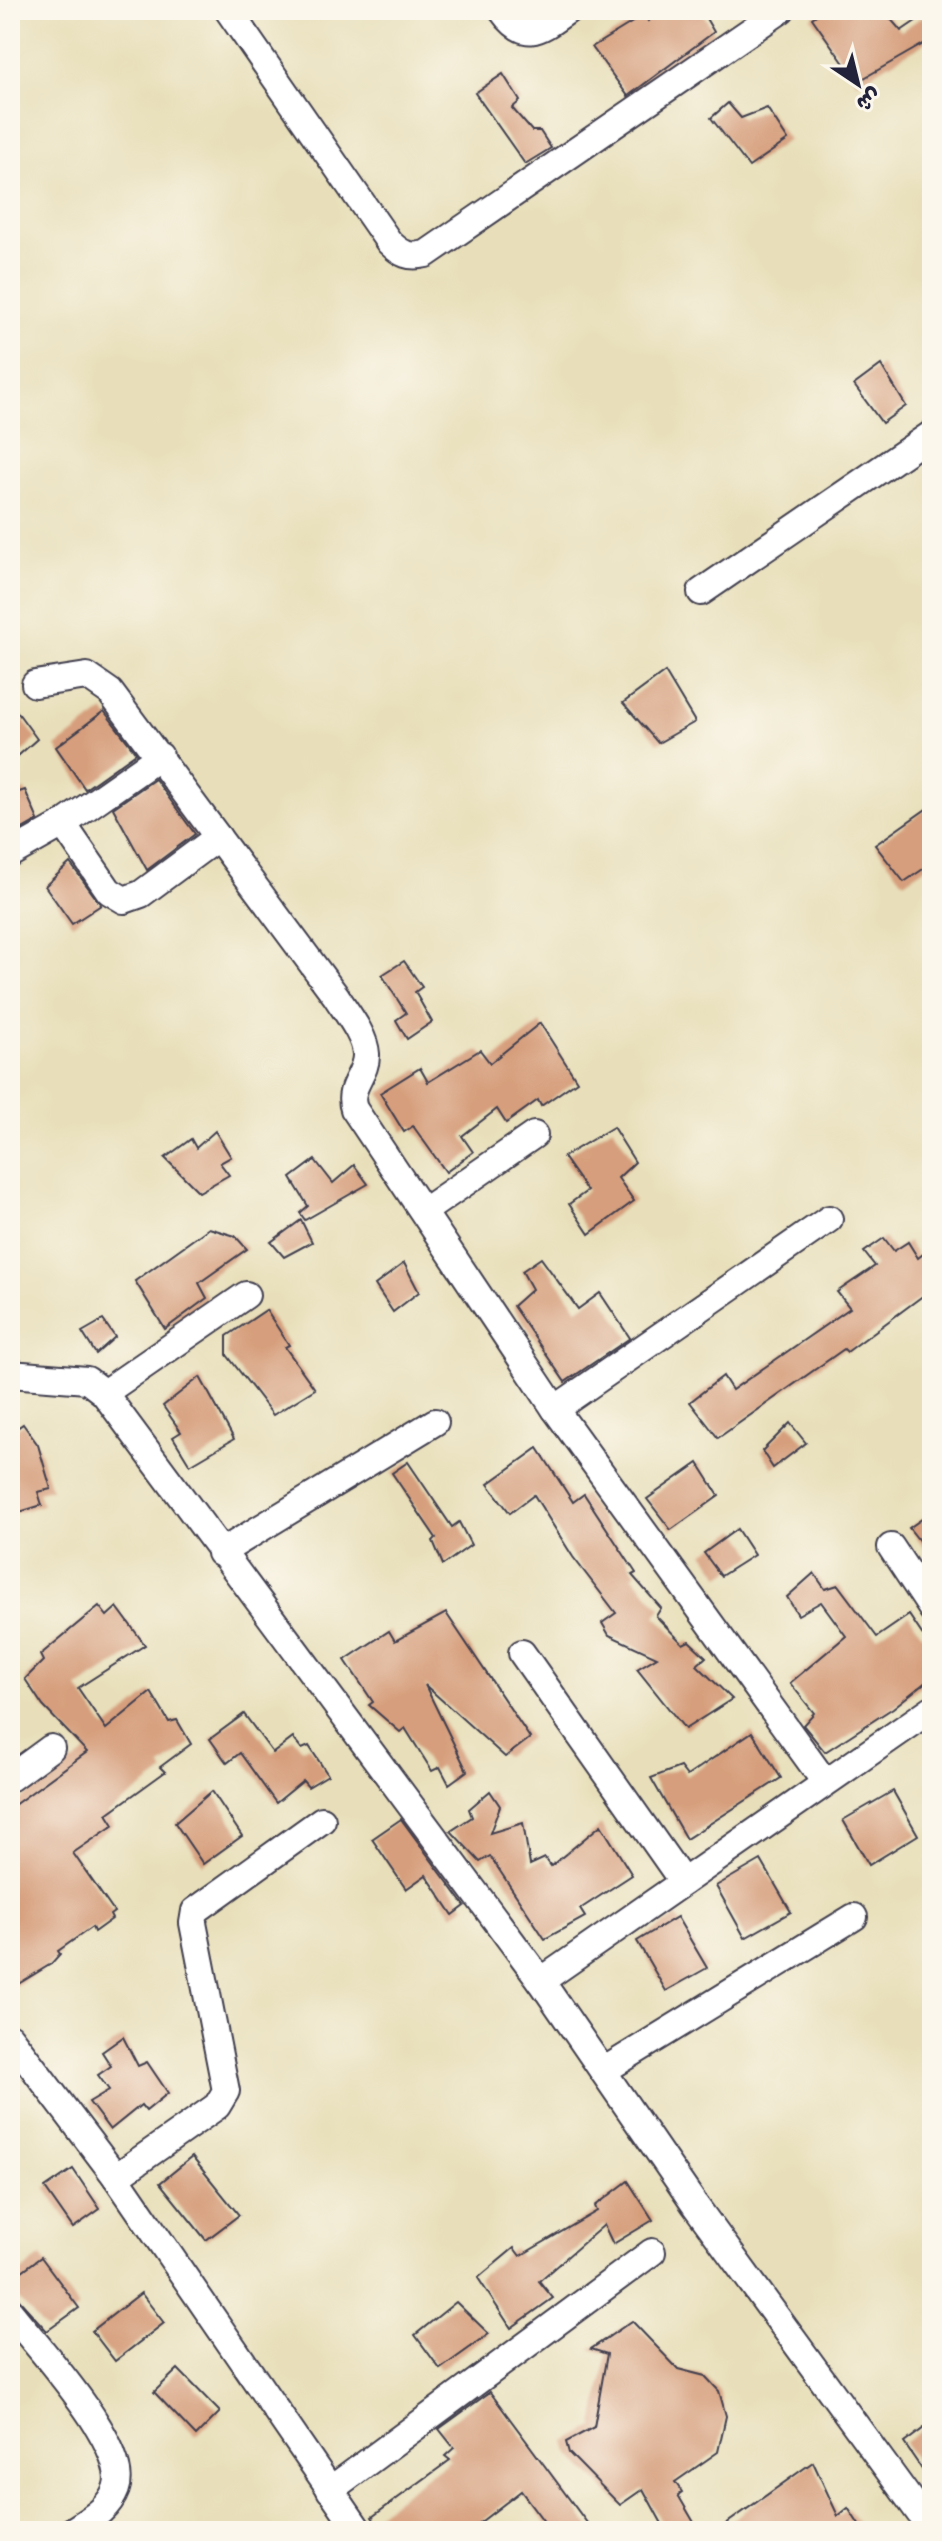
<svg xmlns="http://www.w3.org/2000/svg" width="942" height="2541" viewBox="0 0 942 2541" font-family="Pangolin,'Playpen Sans Arabic',sans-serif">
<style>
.building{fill:#d69e7c}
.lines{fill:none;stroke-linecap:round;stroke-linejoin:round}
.minor-casing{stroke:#403e4e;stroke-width:30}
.minor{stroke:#fff;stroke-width:26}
</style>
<rect width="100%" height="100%" fill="#fbf7ec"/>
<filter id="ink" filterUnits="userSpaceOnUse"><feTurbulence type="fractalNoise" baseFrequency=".0125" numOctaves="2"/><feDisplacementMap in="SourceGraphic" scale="16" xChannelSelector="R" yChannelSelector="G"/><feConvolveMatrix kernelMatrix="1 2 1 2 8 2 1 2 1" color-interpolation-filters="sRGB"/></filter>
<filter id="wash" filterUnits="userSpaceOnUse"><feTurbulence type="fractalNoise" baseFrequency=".006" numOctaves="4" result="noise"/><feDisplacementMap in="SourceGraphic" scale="32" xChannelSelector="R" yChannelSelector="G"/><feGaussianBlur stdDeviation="1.8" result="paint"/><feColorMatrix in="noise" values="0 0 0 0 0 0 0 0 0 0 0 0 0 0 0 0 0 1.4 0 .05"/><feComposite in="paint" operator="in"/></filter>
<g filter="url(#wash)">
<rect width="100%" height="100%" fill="#e8dfba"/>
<g id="blocks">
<!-- building -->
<g class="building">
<path d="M663,10H701L714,32L628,96L592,47L644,15L648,21Z"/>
<path d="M823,10H883L901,31L932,10V39L857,82L812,18Z"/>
<path d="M503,74L520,101L512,108L532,131H540L551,148L525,164L475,93Z"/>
<path d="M728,103L741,118L767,108L788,140L749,167L711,118Z"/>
<path d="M881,365L906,406L882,423L854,385Z"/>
<path d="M665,672L695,722L658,743L623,703Z"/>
<path d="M10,702L37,739L10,763Z"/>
<path d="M104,711L136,753L85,789L56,747Z"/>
<path d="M155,779L195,834L147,870L113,808Z"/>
<path d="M25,790L38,820L10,836V795Z"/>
<path d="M932,805V863L904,882L875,845Z"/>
<path d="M70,863L101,905L72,924L45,886Z"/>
<path d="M404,961L422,987L415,992L432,1022L407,1039L396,1020L406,1013L382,975Z"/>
<path d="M540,1023L577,1081L541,1106L538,1100L506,1123L497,1109L462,1136L473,1152L446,1172L413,1126L404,1132L380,1093L420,1068L428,1082L480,1050L490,1063Z"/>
<path d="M613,1127L635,1162L618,1178L634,1201L589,1234L569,1204L587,1191L563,1157Z"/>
<path d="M215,1131L231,1157L220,1163L229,1175L199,1192L165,1158L191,1139L196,1148Z"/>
<path d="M315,1160L333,1183L354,1165L368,1184L305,1220L300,1213L308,1206L291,1178Z"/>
<path d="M301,1220L312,1242L284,1257L271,1242Z"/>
<path d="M209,1228L235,1236L247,1249L199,1283L207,1298L165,1329L135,1281Z"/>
<path d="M884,1238L894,1251L908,1242L918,1258L932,1247V1289L847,1352L844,1349L718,1438L690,1402L723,1376L732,1390L850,1308L837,1292L875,1266L864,1252Z"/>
<path d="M541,1258L578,1309L600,1293L630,1338L565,1382L513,1306L532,1289L522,1271Z"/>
<path d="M404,1263L419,1292L393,1312L375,1285Z"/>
<path d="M266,1310L289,1345L285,1347L315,1389L273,1415L227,1355V1336Z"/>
<path d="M103,1320L115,1337L96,1354L82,1332Z"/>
<path d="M200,1377L234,1439L190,1465L173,1437L181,1432L163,1406Z"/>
<path d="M790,1423L806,1443L773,1468L762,1451Z"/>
<path d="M23,1424L38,1445L51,1489L38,1492L42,1505L10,1515V1433Z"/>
<path d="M538,1448L573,1502L584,1494L636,1573L632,1575L661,1608L656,1616L683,1644L689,1641L706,1657L697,1665L732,1699L685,1729L637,1669L657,1657L609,1635L602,1623L616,1613L573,1557L534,1495L510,1513L488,1484Z"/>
<path d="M408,1462L452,1527L459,1522L471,1545L443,1565L433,1541L436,1538L392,1473Z"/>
<path d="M698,1463L719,1496L671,1530L647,1499Z"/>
<path d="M932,1512V1557L909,1528Z"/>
<path d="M737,1529L754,1555L721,1576L704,1553Z"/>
<path d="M814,1573L825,1589L838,1585L877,1637L909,1615L932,1649V1677L893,1708L825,1752L803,1725L814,1713L790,1683L846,1636L821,1602L798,1615L787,1597Z"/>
<path d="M99,1606L107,1616L117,1607L145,1645L78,1688L106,1729L151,1692L169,1722L177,1720L191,1744L160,1767L165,1772L107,1814L114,1825L73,1853L114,1912L110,1915L112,1919L94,1932L92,1927L58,1951L60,1954L51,1964L10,1989V1808L87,1752L43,1706L25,1679L43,1661L40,1655Z"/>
<path d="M446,1613L530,1738L505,1757L425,1685L467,1771L449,1784L440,1767L432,1771L405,1728L400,1732L369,1705L373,1702L345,1660L389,1631L395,1641Z"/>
<path d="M244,1714L273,1753L293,1738L302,1749L309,1746L328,1775L308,1787L303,1781L276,1803L240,1753L227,1763L210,1739Z"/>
<path d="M752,1732L781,1778L686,1839L651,1778L680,1767L687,1776Z"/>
<path d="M212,1791L242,1836L203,1864L175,1823Z"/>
<path d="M490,1791L500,1806L490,1833L523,1823L530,1865L545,1858L551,1866L601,1825L632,1875L580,1909L585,1917L545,1939L490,1856L480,1862L451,1831L472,1817L469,1809Z"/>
<path d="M893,1791L918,1835L869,1865L843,1820Z"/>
<path d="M401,1819L465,1906L453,1915L426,1875L406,1889L372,1839Z"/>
<path d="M761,1860L791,1912L745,1938L716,1886Z"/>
<path d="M677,1917L707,1968L666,1991L637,1941Z"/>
<path d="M123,2037L138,2066L147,2062L168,2093L146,2111L141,2105L110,2130L89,2102L109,2090L98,2075L111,2066L102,2052Z"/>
<path d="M192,2157L239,2215L206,2240L160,2183Z"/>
<path d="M73,2169L100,2209L73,2228L45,2188Z"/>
<path d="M628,2181L653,2220L613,2244L604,2225L539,2281L553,2298L511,2328L478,2278L514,2248L520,2256L597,2211L595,2206Z"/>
<path d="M41,2257L79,2308L47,2331L10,2290V2280Z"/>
<path d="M141,2293L164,2323L115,2361L92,2331Z"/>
<path d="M456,2302L489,2334L440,2369L415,2335Z"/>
<path d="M632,2321L678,2369L705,2376L719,2391L726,2416L718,2452L675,2482L682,2492L678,2495L699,2531H666L643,2489L620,2505L569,2453L566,2442L594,2427L607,2354L591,2349Z"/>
<path d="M178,2369L220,2412L196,2436L154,2392Z"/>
<path d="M490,2392L593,2531H551L521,2491L469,2531H382L372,2517L450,2460L445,2456L454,2448L439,2429Z"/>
<path d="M932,2422V2484L904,2443Z"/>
<path d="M813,2462L838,2516L848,2508L863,2531H716Z"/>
</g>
</g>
</g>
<g filter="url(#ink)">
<use href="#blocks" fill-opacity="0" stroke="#403e4e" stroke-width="2"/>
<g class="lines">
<defs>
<g id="minor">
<path d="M228,10L389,242C401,254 409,258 426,254L781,10"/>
<path d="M502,10C526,44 540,30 568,10"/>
<path d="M701,592L932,434"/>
<path d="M35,684L87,676L110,692L336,996C346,1012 365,1035 366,1054C367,1075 346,1087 354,1109L555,1409L825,1782"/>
<path d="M63,824L160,756"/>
<path d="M10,854L63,824L109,891L124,900L141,894L218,837"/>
<path d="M424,1211L534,1135"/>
<path d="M10,1374L87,1380L104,1393L541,1981L695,2205L932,2530"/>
<path d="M104,1393L246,1295"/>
<path d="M555,1409L829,1219"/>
<path d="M891,1547L932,1609"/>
<path d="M220,1553L435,1422"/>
<path d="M522,1653L683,1882"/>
<path d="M10,1778L51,1748"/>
<path d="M541,1981L932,1709"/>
<path d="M10,2037L116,2177L359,2531"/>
<path d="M603,2071L854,1917"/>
<path d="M116,2177L217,2106L226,2091L193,1923L195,1911L322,1820"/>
<path d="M10,2312C37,2347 132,2448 116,2489C108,2510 90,2519 72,2531"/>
<path d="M330,2490L652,2252"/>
</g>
</defs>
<!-- minor casing -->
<use href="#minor" class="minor-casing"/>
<!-- minor -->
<use href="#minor" class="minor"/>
</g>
</g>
<!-- margin -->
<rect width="942" height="2541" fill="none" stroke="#fbf7ec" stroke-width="40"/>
<!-- north arrow -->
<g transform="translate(858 84) rotate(145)" stroke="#fbf7ec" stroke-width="6" paint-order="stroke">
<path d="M0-6L14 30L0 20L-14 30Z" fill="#22223b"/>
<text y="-12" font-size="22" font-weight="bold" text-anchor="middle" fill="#22223b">ش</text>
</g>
</svg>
